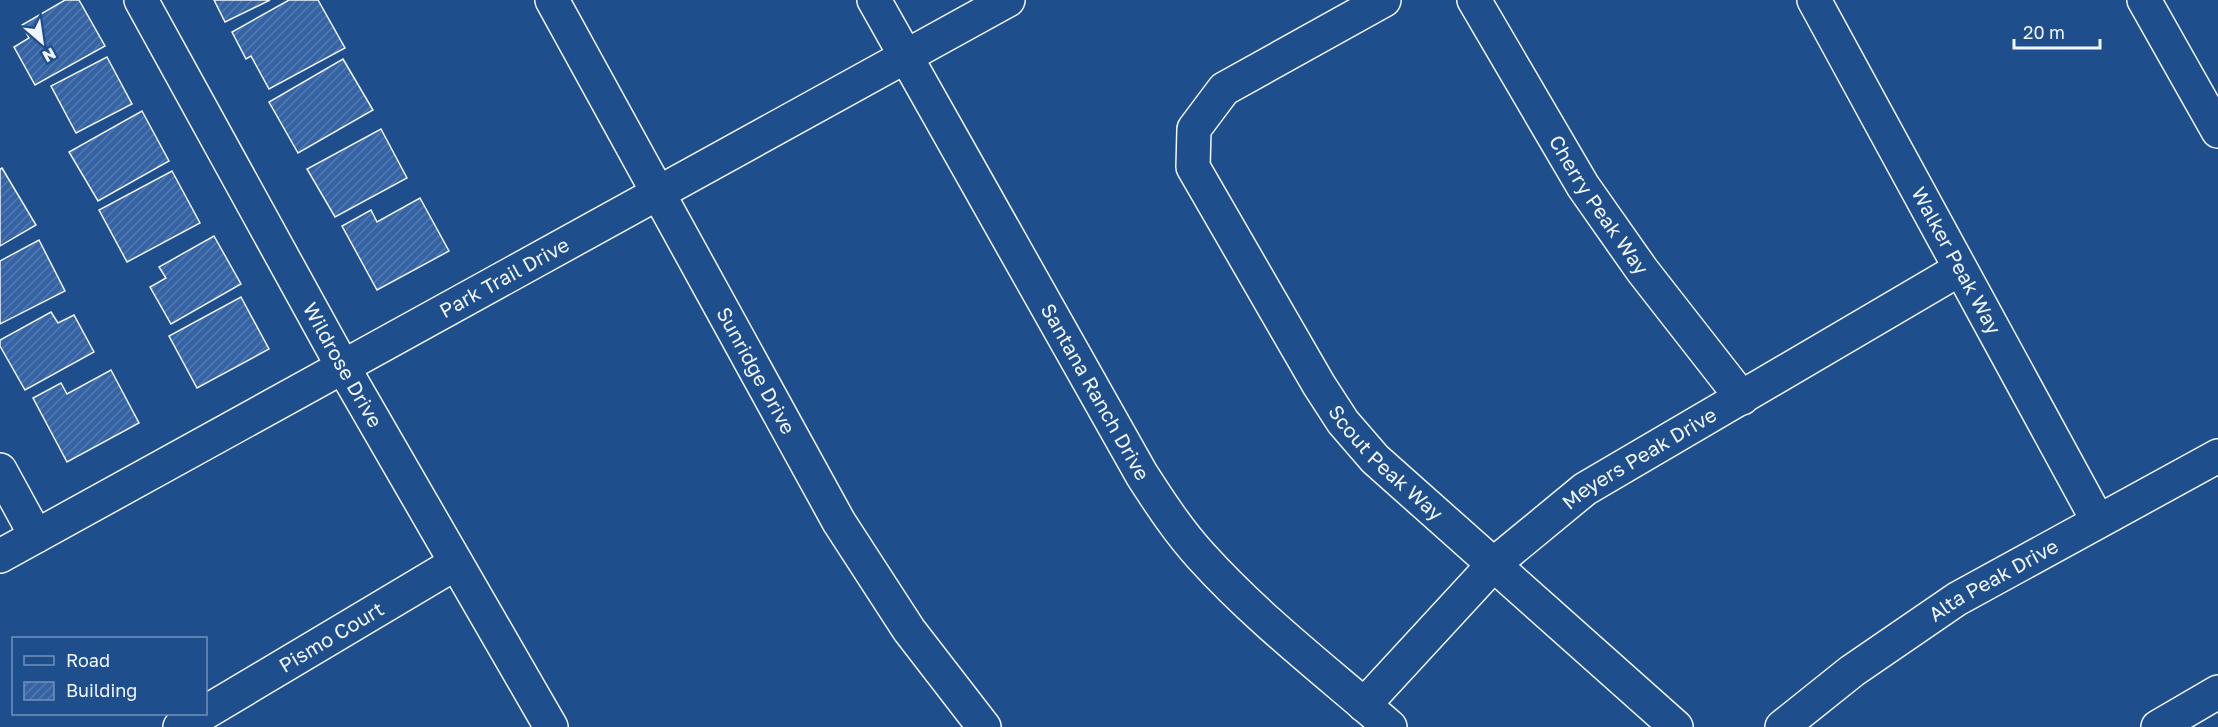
<svg xmlns="http://www.w3.org/2000/svg" width="2218" height="727" viewBox="0 0 2218 727" font-family="'Golos Text',sans-serif">
<style>
.building{fill:url(#building-hatch);stroke:#f2f6ff;stroke-width:1.5}
.lines{fill:none;stroke-linecap:round;stroke-linejoin:round}
.minor-casing{stroke:#f2f6ff;stroke-width:36}
.minor{stroke:#1f4e8c;stroke-width:33}
.labels{text-anchor:middle;stroke-width:4.5;stroke-linejoin:round;paint-order:stroke}
.street-label{font-size:20px;fill:#f2f6ff;stroke:#1f4e8c}
</style>
<defs>
<pattern id="building-hatch" width="6" height="6" patternUnits="userSpaceOnUse" patternTransform="scale(1.5)"><rect width="6" height="6" fill="#3563a3"/><path d="M-1 1l2-2M0 6l6-6M5 7l2-2" fill="none" stroke="#537ab1"/></pattern>
</defs>
<rect width="100%" height="100%" fill="#1f4e8c"/>
<!-- building -->
<g class="building">
<path d="M65,0H79L105,46L35,85L14,47L29,38L22,25Z"/>
<path d="M214,0H270L225,22Z"/>
<path d="M289,0H318L345,48L269,89L251,56L246,59L232,32Z"/>
<path d="M107,57L132,104L76,133L51,86Z"/>
<path d="M343,59L373,110L298,153L269,102Z"/>
<path d="M142,111L169,161L98,201L69,152Z"/>
<path d="M381,129L407,178L335,217L307,169Z"/>
<path d="M2,168L36,225L0,246V169Z"/>
<path d="M172,171L200,223L127,262L99,210Z"/>
<path d="M420,198L449,251L377,290L342,226L371,210L377,222Z"/>
<path d="M214,236L241,284L171,324L150,287L166,278L159,267Z"/>
<path d="M39,240L65,291L0,324V261Z"/>
<path d="M241,297L269,349L197,388L169,336Z"/>
<path d="M51,312L58,323L74,315L94,352L25,390L0,346V340Z"/>
<path d="M111,370L139,423L67,462L33,398L61,383L67,394Z"/>
</g>
<g class="lines">
<defs>
<g id="minor">
<path id="s1" d="M141,0L343,367L551,727"/>
<path id="s2" d="M552,0L839,522L909,630L984,727"/>
<path id="s3" d="M874,0L1142,475C1160,503 1179,532 1202,557C1258,619 1327,672 1390,727"/>
<path id="s4" d="M1384,0L1224,89L1194,129L1193,167L1319,385L1343,422L1375,459L1676,727"/>
<path id="s5" d="M1474,0L1583,186L1642,270L1742,398"/>
<path id="s6" d="M1814,0L2098,521"/>
<path d="M2144,0L2218,131"/>
<path d="M0,470L36,536"/>
<path id="s7" d="M0,556L1008,0"/>
<path id="s8" d="M1364,705L1494,564L1585,489L1960,269"/>
<path id="s9" d="M206,712L456,563"/>
<path d="M180,727L203,714"/>
<path id="s10" d="M1782,727L1852,671L1957,599L2218,456"/>
<path d="M2158,727L2218,692"/>
</g>
</defs>
<!-- minor casing -->
<use href="#minor" class="minor-casing"/>
<!-- minor -->
<use href="#minor" class="minor"/>
</g>
<g class="labels">
<!-- street labels -->
<g class="street-label">
<text dy="7" stroke="none"><textPath href="#s5" startOffset="240">Cherry Peak Way</textPath></text>
<text dy="7" stroke="none"><textPath href="#s6" startOffset="297">Walker Peak Way</textPath></text>
<text dy="7" stroke="none"><textPath href="#s7" startOffset="576">Park Trail Drive</textPath></text>
<text dy="7" stroke="none"><textPath href="#s1" startOffset="417">Wildrose Drive</textPath></text>
<text dy="7" stroke="none"><textPath href="#s2" startOffset="423">Sunridge Drive</textPath></text>
<text dy="7" stroke="none"><textPath href="#s3" startOffset="450">Santana Ranch Drive</textPath></text>
<text dy="7" stroke="none"><textPath href="#s8" startOffset="372">Meyers Peak Drive</textPath></text>
<text dy="7" stroke="none"><textPath href="#s4" startOffset="626">Scout Peak Way</textPath></text>
<text dy="7" stroke="none"><textPath href="#s10" startOffset="258">Alta Peak Drive</textPath></text>
<text dy="7" stroke="none"><textPath href="#s9" startOffset="146">Pismo Court</textPath></text>
</g>
</g>
<!-- legend -->
<rect x="12" y="637" width="195" height="78" fill="#1f4e8c" stroke="#7391ba" stroke-width="1.5"/>
<rect x="24" y="656" width="30" height="9" fill="#1f4e8c" stroke="#7391ba" stroke-width="1.5"/>
<text x="66" y="667" font-size="18" fill="#f2f6ff">Road</text>
<rect x="24" y="682" width="30" height="18" fill="url(#building-hatch)" stroke="#7391ba" stroke-width="1.5"/>
<text x="66" y="697" font-size="18" fill="#f2f6ff">Building</text>
<!-- north arrow -->
<g transform="translate(42 42) rotate(151)" stroke="#1f4e8c" stroke-width="4.5" paint-order="stroke">
<path d="M0-4.5L10 22L0 15L-10 22Z" fill="#f2f6ff"/>
<text y="-9" font-size="16" font-weight="bold" text-anchor="middle" fill="#f2f6ff">N</text>
</g>
<!-- scale -->
<path d="M2014 39v9h86v-9" fill="none" stroke="#f2f6ff" stroke-width="3"/>
<text x="2023" y="39" font-size="18" fill="#f2f6ff" stroke="#1f4e8c" stroke-width="4.5" paint-order="stroke">20 m</text>
</svg>
